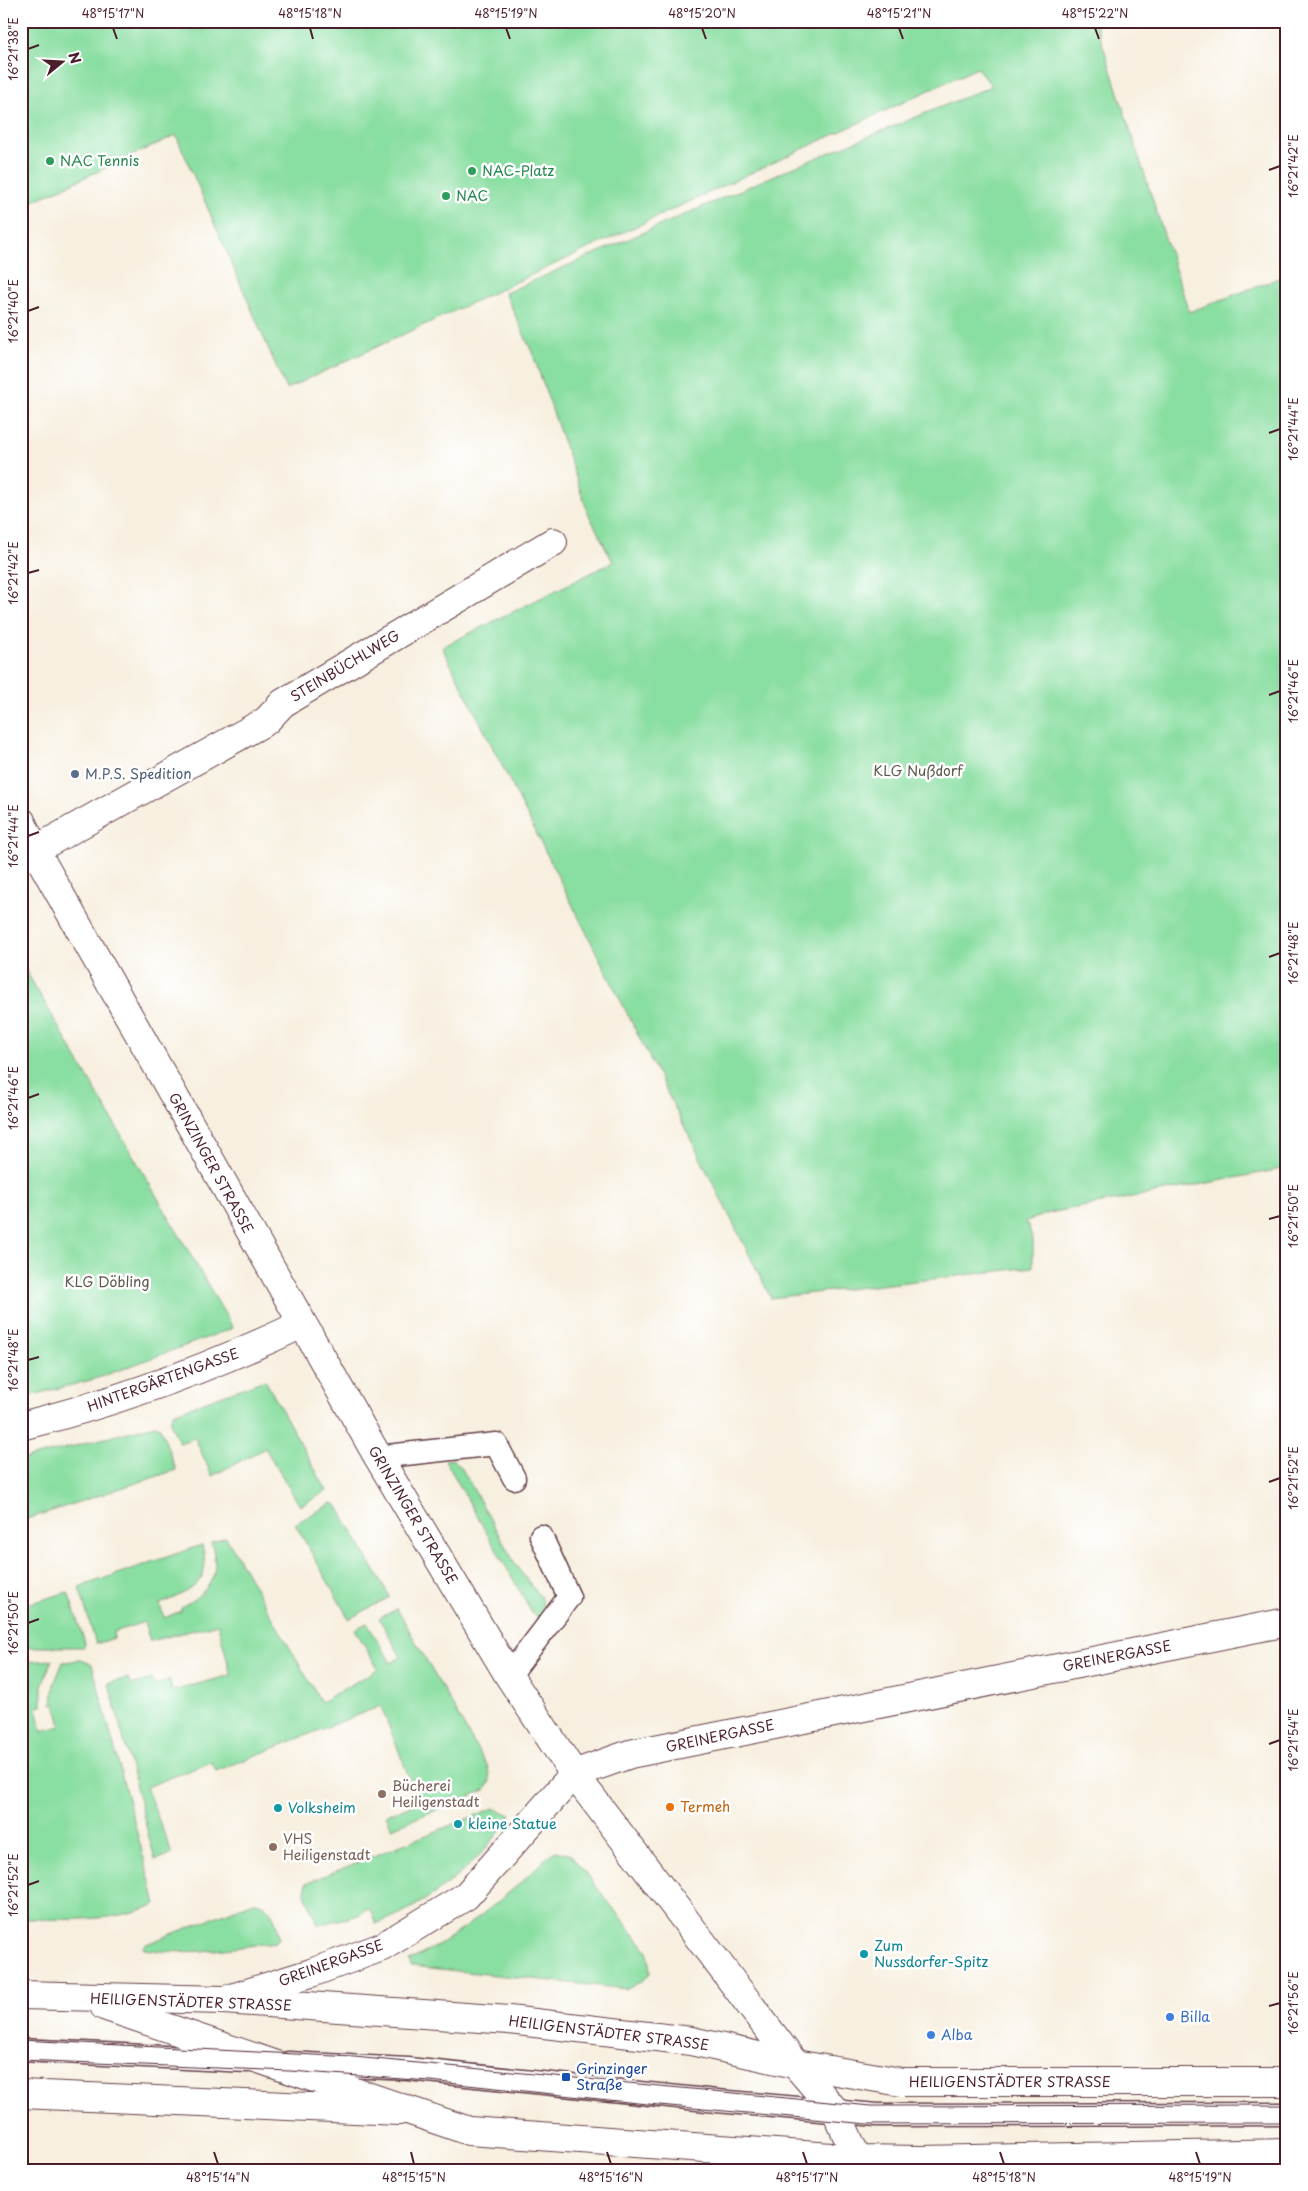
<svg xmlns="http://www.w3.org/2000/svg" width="1308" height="2191" viewBox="0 0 1308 2191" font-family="'Playpen Sans',sans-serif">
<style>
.green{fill:#89dea1;stroke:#6a7e66}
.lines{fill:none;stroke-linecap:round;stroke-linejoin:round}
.service-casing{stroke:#643e46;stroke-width:25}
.minor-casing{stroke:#643e46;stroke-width:30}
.tertiary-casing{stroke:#643e46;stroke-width:30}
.secondary-casing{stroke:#643e46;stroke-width:30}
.service{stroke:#fff;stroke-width:22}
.minor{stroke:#fff;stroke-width:28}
.tertiary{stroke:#fff;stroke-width:28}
.secondary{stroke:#fff;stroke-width:28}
.tram{stroke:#4a1f2b;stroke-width:1}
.ticks{fill:none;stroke:#4a1f2b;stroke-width:2}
.leisure-dot{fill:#2e9e5b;stroke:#fff;stroke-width:2}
.service-dot{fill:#5c6f8a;stroke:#fff;stroke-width:2}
.education-dot{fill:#8d6e63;stroke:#fff;stroke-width:2}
.food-dot{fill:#e8710a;stroke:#fff;stroke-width:2}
.culture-dot{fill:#0f9aa8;stroke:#fff;stroke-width:2}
.shop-dot{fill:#3f7fe0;stroke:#fff;stroke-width:2}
.transit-dot{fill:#1a4fb4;stroke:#fff;stroke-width:2}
.labels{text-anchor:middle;stroke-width:5;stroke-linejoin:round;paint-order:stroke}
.leisure-label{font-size:14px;fill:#27864d;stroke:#fff;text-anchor:start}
.street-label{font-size:14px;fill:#4a1f2b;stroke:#fff}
.park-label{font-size:14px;fill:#5d584e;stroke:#fff}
.service-label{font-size:14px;fill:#4e5e75;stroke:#fff;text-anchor:start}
.education-label{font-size:14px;fill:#785e54;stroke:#fff;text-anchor:start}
.food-label{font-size:14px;fill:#c56008;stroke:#fff;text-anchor:start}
.culture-label{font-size:14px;fill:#0d838f;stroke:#fff;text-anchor:start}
.shop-label{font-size:14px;fill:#366cbe;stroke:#fff;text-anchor:start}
.transit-label{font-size:14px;fill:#164399;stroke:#fff;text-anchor:start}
.neatline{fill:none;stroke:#4a1f2b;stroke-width:2}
.ticks-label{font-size:12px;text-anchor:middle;fill:#4a1f2b}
</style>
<rect width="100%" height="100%" fill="#fff"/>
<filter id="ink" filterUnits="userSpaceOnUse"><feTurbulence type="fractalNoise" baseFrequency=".02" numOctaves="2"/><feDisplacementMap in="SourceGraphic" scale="10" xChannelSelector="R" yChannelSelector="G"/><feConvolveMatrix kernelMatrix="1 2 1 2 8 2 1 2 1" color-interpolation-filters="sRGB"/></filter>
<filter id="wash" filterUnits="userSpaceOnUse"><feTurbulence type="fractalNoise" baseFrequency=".0096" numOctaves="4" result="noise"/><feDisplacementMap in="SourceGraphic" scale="20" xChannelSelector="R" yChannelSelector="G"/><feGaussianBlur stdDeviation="1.12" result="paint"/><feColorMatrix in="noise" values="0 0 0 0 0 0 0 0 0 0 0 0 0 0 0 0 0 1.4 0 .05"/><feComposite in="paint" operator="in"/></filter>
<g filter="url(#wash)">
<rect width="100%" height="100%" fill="#f7efdf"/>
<!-- green -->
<g class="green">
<path d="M21,21H1095L1189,312L1287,275V1168L1049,1213L1026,1221L1033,1240V1267L771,1298L442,647L613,562L589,515L532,352L505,293L789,169L992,86L977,68L286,389L176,135L21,207Z"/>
<path d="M21,962L233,1328L95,1379L21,1398Z"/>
<path d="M265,1380L327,1491L300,1506L265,1448L212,1476L195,1438L179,1443L170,1422L173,1413Z"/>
<path d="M155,1425L160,1427L176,1470L21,1521V1460Z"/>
<path d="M453,1459L461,1467L517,1567L542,1599L543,1608L537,1621L445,1460Z"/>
<path d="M332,1503L337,1505L390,1597L349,1619L295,1524Z"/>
<path d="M226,1537L321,1702L378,1669L355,1629L367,1623L391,1663L401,1657L379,1618L397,1609L488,1768L490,1781L485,1790L392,1828L386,1815L419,1802L381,1706L216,1771L212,1762L146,1787L172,1854L155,1860L109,1683L128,1678L131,1685L152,1679L154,1685L170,1680L172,1691L231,1675L218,1624L150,1641L144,1622L114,1632V1638L96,1644L79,1587L202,1545C213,1583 190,1591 160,1604L164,1618L181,1611V1607C209,1592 222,1576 211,1542Z"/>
<path d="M68,1592L85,1643L84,1647H21V1606Z"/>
<path d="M52,1660L42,1686V1706L37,1707L42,1731L61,1726L55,1703L52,1704L54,1684L63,1662L81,1660L92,1664L156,1904C115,1923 65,1919 21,1919V1662Z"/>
<path d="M494,1808L511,1815C480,1863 431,1904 376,1924L370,1909H365L359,1915L318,1925L305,1894L306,1883Z"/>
<path d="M555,1851L571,1855L648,1952L650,1973L644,1980L627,1989L411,1966L409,1961C449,1941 484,1914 518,1885C530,1874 541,1862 555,1851Z"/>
<path d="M253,1902C271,1902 278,1923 279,1939L275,1942C233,1948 187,1956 144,1949L143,1947L144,1945Z"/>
</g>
</g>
<g filter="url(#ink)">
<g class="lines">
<defs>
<g id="service">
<path d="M378,1457L496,1444L514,1478"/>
<path d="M509,1676L569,1597L541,1536"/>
<path d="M21,2050L248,2061"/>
<path d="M288,2063L408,2069L717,2101L877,2115L1287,2114"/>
</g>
<g id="minor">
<path d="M35,850L266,721L283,703L553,542"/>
<path d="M21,1426C118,1402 212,1367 302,1324"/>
<path d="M574,1774L630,1754L1287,1622"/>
<path d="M21,2094L399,2111"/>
</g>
<g id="tertiary">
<path d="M21,821L35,850L378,1457L509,1676L574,1774L795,2064L837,2113L862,2170"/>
<path d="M225,2000L311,1973L382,1947L466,1896L574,1774"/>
</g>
<g id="secondary">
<path d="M21,1995L224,2000L509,2020L691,2041L795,2064L901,2082H1287"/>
<path d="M104,2006L469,2131L859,2159L920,2160L1287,2153"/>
</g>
</defs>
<!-- service casing -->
<use href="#service" class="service-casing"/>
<!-- minor casing -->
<use href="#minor" class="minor-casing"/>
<!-- tertiary casing -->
<use href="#tertiary" class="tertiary-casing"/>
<!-- secondary casing -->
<use href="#secondary" class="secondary-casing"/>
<!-- service -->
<use href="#service" class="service"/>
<!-- minor -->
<use href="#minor" class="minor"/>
<!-- tertiary -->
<use href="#tertiary" class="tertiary"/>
<!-- secondary -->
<use href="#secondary" class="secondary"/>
<!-- tram -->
<g class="tram">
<path d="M21,2040L354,2057L871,2106L1287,2105"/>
<path d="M21,2060L290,2071L430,2081L637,2103L868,2124L1287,2123"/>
</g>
</g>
</g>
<!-- ticks -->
<path class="ticks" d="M113,28L117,39M310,28L313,39M506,28L510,39M702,28L706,39M899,28L903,39M1095,28L1099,39M28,49L39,45M1269,170L1280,166M28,311L39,307M1269,433L1280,429M28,573L39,570M1269,695L1280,691M28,836L39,832M1269,957L1280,953M28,1098L39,1094M1269,1219L1280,1216M28,1360L39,1357M1269,1482L1280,1478M28,1623L39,1619M1269,1744L1280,1740M28,1885L39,1881M1269,2006L1280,2003M214,2152L218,2164M411,2152L414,2164M607,2152L611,2164M803,2152L807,2164M1000,2152L1004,2164M1196,2152L1200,2164"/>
<!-- markers -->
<g class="leisure-dot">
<circle cx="50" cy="161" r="5"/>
<circle cx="472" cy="171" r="5"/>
<circle cx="446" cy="196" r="5"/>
</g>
<circle class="service-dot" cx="75" cy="774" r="5"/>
<g class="education-dot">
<circle cx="382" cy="1794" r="5"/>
<circle cx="273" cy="1847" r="5"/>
</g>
<circle class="food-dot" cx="670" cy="1807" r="5"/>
<g class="culture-dot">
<circle cx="278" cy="1808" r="5"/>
<circle cx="458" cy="1824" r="5"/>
<circle cx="864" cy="1954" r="5"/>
</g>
<g class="shop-dot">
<circle cx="1170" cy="2017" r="5"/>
<circle cx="931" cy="2035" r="5"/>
</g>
<rect class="transit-dot" x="561" y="2072" width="10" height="10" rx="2.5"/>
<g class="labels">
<!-- leisure labels -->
<g class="leisure-label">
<text x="60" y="166">NAC Tennis</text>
<text x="482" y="176">NAC-Platz</text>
<text x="456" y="201">NAC</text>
</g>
<!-- street labels -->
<g class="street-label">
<text transform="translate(345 666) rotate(-31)" y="5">STEINBÜCHLWEG</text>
<text transform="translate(211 1163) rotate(61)" y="5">GRINZINGER STRASSE</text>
<text transform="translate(163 1380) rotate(-20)" y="5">HINTERGÄRTENGASSE</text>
<text transform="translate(413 1515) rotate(59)" y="5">GRINZINGER STRASSE</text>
<text transform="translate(1117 1656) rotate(-11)" y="5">GREINERGASSE</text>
<text transform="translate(720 1736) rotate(-12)" y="5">GREINERGASSE</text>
<text transform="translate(331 1963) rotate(-20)" y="5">GREINERGASSE</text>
<text transform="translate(191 2002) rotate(2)" y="5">HEILIGENSTÄDTER STRASSE</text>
<text transform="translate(609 2033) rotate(7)" y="5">HEILIGENSTÄDTER STRASSE</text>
<text x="1010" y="2087">HEILIGENSTÄDTER STRASSE</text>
</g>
<!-- park labels -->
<g class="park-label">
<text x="918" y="776">KLG Nußdorf</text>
<text x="107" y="1287">KLG Döbling</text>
</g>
<!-- service labels -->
<g class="service-label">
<text x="85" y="779">M.P.S. Spedition</text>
</g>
<!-- education labels -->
<g class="education-label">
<text x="392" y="1791">Bücherei<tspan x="392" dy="16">Heiligenstadt</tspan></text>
<text x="283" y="1844">VHS<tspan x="283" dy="16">Heiligenstadt</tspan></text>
</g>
<!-- food labels -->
<g class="food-label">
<text x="680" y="1812">Termeh</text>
</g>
<!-- culture labels -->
<g class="culture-label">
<text x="288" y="1813">Volksheim</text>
<text x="468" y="1829">kleine Statue</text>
<text x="874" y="1951">Zum<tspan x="874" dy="16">Nussdorfer-Spitz</tspan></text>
</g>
<!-- shop labels -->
<g class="shop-label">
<text x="1180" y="2022">Billa</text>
<text x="941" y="2040">Alba</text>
</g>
<!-- transit labels -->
<g class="transit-label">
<text x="576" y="2074">Grinzinger<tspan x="576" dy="16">Straße</tspan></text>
</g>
</g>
<!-- margin -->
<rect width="1308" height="2191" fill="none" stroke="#fff" stroke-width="55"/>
<!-- north arrow -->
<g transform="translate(62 62) rotate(72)" stroke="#ffffff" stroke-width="4" paint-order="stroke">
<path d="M0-4L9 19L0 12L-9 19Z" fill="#4a1f2b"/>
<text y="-8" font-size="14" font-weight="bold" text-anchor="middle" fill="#4a1f2b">N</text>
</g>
<rect x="28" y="28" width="1252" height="2136" class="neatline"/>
<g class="ticks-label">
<text x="113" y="18">48°15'17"N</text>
<text x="310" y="18">48°15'18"N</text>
<text x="506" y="18">48°15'19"N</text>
<text x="702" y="18">48°15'20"N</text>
<text x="899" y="18">48°15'21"N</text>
<text x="1095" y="18">48°15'22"N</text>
<text transform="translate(14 49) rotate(-90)" y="4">16°21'38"E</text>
<text transform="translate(1294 166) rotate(-90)" y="4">16°21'42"E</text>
<text transform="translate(14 311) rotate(-90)" y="4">16°21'40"E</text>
<text transform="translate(1294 429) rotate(-90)" y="4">16°21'44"E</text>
<text transform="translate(14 573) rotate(-90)" y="4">16°21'42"E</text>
<text transform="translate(1294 691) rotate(-90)" y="4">16°21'46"E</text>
<text transform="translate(14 836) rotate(-90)" y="4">16°21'44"E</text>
<text transform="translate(1294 953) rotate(-90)" y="4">16°21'48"E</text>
<text transform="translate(14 1098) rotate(-90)" y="4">16°21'46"E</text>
<text transform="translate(1294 1216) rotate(-90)" y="4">16°21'50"E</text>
<text transform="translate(14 1360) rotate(-90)" y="4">16°21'48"E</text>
<text transform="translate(1294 1478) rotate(-90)" y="4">16°21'52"E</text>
<text transform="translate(14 1623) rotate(-90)" y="4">16°21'50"E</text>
<text transform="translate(1294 1740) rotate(-90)" y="4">16°21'54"E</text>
<text transform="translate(14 1885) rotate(-90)" y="4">16°21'52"E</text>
<text transform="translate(1294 2003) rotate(-90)" y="4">16°21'56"E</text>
<text x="218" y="2182">48°15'14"N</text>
<text x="414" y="2182">48°15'15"N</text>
<text x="611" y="2182">48°15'16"N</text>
<text x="807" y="2182">48°15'17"N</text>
<text x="1004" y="2182">48°15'18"N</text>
<text x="1200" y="2182">48°15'19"N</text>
</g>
</svg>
